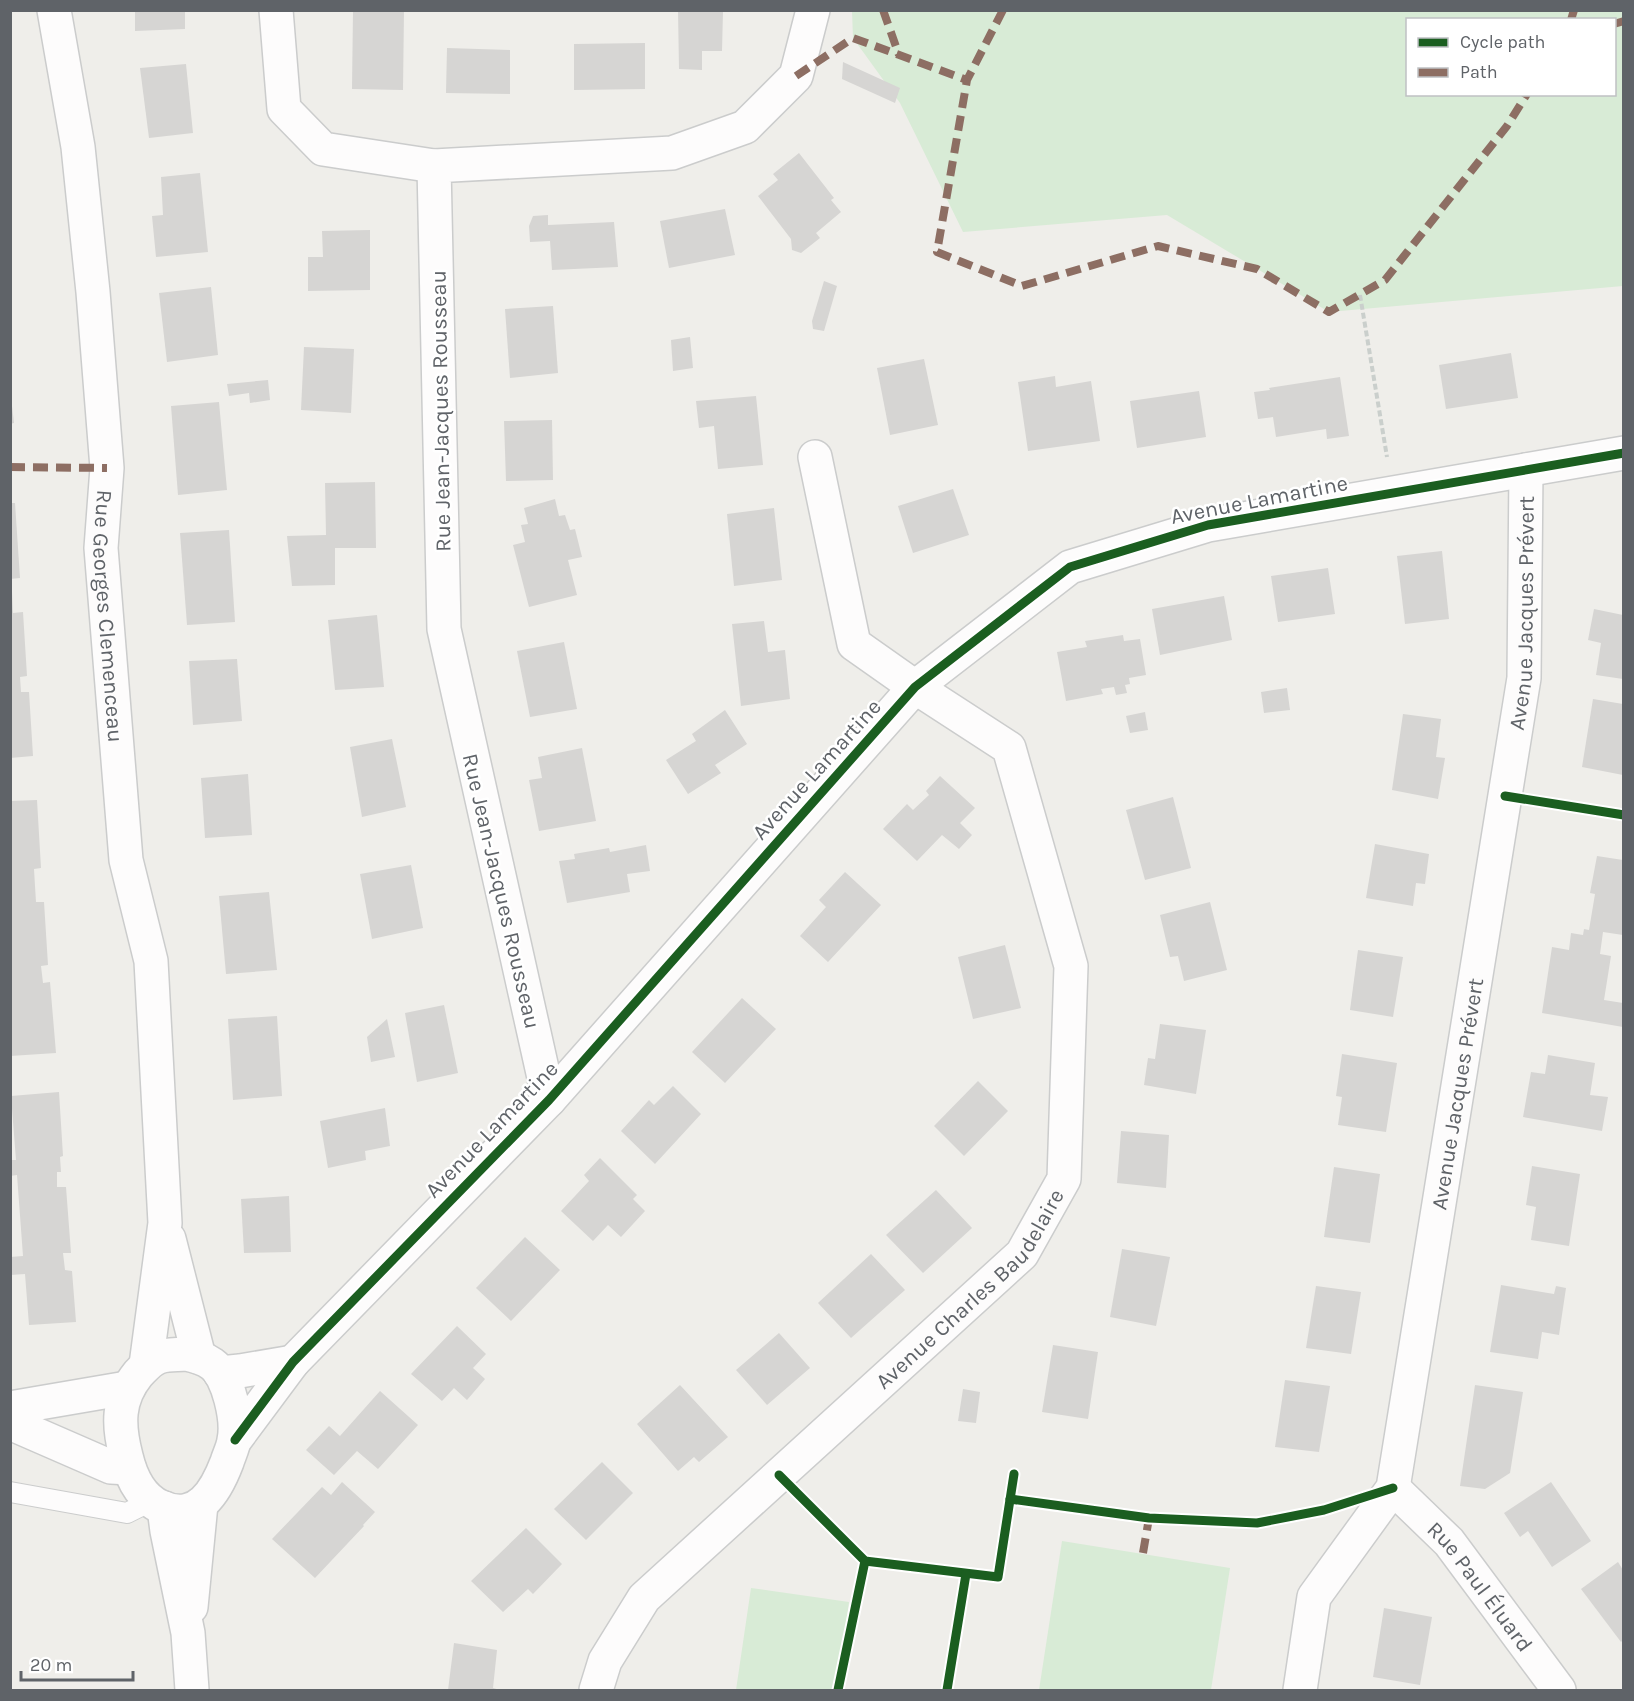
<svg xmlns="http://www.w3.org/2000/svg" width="1634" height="1701" viewBox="0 0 1634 1701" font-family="Karla,sans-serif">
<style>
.green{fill:#d8ebd6;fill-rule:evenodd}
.building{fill:#d6d5d3}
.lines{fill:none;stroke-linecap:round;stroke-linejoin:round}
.service-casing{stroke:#cbcccc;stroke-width:22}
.minor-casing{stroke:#cbcccc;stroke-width:36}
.tertiary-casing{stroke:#cbcccc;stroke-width:36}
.path{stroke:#cacfcc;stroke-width:4;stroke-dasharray:6 3;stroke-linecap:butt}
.service{stroke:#fdfcfc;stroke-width:20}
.minor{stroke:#fdfcfc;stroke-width:33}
.tertiary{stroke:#fdfcfc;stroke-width:33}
.quiet{stroke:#8d6e63;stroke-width:8;stroke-dasharray:15 8;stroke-linecap:butt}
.cycleway-casing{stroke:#fff;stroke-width:13}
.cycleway{stroke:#1b5e20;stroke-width:9}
.labels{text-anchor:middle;stroke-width:5;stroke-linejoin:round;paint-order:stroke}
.street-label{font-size:22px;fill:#5f6368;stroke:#fff}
</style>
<rect width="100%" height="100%" fill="#efeeea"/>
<!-- green -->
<g class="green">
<path d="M852,11H1623V286L1329,312L1167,215L963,232L900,103L853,38ZM1408,20H1614V94H1408Z"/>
<path d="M1062,1541L1230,1568L1211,1690H1039Z"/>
<path d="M751,1588L849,1602L837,1690H736Z"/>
</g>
<!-- building -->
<g class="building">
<path d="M135,10H185V29L135,31Z"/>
<path d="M353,10H404L403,90L352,89Z"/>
<path d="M678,10L723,11L722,51H702V70L679,69Z"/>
<path d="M645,43V89L574,90V44Z"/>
<path d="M447,48L510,50V94L446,93Z"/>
<path d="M843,62L900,88L895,103L842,79Z"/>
<path d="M186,64L193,133L149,138L140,68Z"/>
<path d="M799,153L834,198L831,200L841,212L816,233L820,238L801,253L792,250L791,239L758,196L778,180L773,174Z"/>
<path d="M200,173L208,252L156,257L152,216L163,215L161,177Z"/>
<path d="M725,209L735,255L669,268L660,221Z"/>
<path d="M548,215V225L614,222L618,267L552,270L550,241L530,242L529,226L533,216Z"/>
<path d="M370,230V290L308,291V257H323L322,231Z"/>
<path d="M824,281L837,286L824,331L813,329L812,321Z"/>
<path d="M211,287L218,355L167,362L159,293Z"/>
<path d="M553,306L558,373L510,378L505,309Z"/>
<path d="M690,337L693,368L673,371L671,340Z"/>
<path d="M304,347L354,349L351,413L301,410Z"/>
<path d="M1511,353L1518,398L1446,409L1439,365Z"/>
<path d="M924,359L938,425L890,435L877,368Z"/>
<path d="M1055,376L1056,387L1091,381L1100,441L1028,451L1018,382Z"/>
<path d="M1340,377L1349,436L1327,439L1326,429L1276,437L1273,417L1258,419L1254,392L1270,390L1269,388Z"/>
<path d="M268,380L270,400L250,403L249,393L229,396L227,384Z"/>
<path d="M1199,391L1206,437L1137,448L1130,401Z"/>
<path d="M756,396L763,465L718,469L714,426L699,428L696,401Z"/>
<path d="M219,402L227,490L178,495L171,406Z"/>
<path d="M10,406H12L14,423L10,424Z"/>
<path d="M552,420L553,480L506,481L504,421Z"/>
<path d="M375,482L376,548H335V585L292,586L287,536L326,535L325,483Z"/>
<path d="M953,489L969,535L913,553L898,506Z"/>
<path d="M555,499L559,516L565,515L570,530L575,529L582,557L568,560L577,595L529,607L513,545L525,542L521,525L528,524L524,508Z"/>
<path d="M10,503H15L20,578L10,579Z"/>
<path d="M774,508L782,580L734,586L727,514Z"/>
<path d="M229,530L235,622L187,625L180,533Z"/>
<path d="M1442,551L1449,619L1405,624L1397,556Z"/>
<path d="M1328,568L1335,614L1278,622L1271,576Z"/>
<path d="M10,592H12L13,613L23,612L27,676L20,677L21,692H29L33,756L10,758Z"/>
<path d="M1224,596L1232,640L1160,655L1152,609Z"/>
<path d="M1594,609L1623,615V679L1596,675L1601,643L1588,640Z"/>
<path d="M377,615L384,687L335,690L328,620Z"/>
<path d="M764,621L768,652L785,650L790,699L741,706L732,624Z"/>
<path d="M1123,635L1124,641L1140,639L1146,675L1129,678L1130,684L1125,685L1127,693L1116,695L1114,687L1101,689L1103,694L1066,701L1057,652L1087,647L1085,641Z"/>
<path d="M564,642L577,709L530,717L517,651Z"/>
<path d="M237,659L242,721L193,725L189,661Z"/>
<path d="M1287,688L1290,710L1264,713L1261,692Z"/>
<path d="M1593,699L1623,704V775L1582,767Z"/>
<path d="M725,710L747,744L715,765L721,773L688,794L666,760L696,741L692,734Z"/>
<path d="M1145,712L1148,730L1130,733L1126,716Z"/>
<path d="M1403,714L1441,719L1436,757L1445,758L1438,799L1392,790Z"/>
<path d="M392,739L406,807L362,817L350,747Z"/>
<path d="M582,748L596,821L539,831L529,780L542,778L538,757Z"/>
<path d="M248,774L252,835L205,838L201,778Z"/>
<path d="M940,776L975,808L960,823L972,835L959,849L942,835L917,861L883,829L907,804L913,810L929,795L926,791Z"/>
<path d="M1173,797L1191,868L1145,880L1126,810Z"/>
<path d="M37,800L41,868L34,869L35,886L36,902H44L48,965L41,966L43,983L50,982L56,1053L10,1056V801Z"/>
<path d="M1375,844L1429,854L1425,884L1416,883L1413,906L1366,898Z"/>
<path d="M646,845L650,871L627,874L630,892L567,903L559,861L575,859L574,854L609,848L610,852Z"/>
<path d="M1597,856L1623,860V935L1603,932L1600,954L1611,956L1604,1000L1623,1003V1027L1542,1013L1552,947L1569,950L1571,933L1583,935L1584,929L1589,930L1595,894L1590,893Z"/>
<path d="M411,865L423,928L372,939L360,874Z"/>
<path d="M845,872L881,905L828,962L800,936L826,907L819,900Z"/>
<path d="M269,892L277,970L226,974L219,896Z"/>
<path d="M1210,902L1227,970L1184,981L1178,956L1170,957L1160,915Z"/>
<path d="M1005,945L1021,1008L973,1019L958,957Z"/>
<path d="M1358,950L1403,957L1393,1017L1350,1010Z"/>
<path d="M742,998L776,1029L725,1083L692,1052Z"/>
<path d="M444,1005L458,1073L417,1082L405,1013Z"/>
<path d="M277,1016L282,1096L233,1100L228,1019Z"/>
<path d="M387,1019L395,1057L371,1062L367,1037Z"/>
<path d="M1160,1024L1206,1030L1196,1094L1144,1085L1148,1058L1155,1059Z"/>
<path d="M1342,1054L1397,1063L1386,1132L1338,1125L1342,1097L1336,1096Z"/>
<path d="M1548,1055L1595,1063L1590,1095L1608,1097L1602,1131L1523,1117L1531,1072L1545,1074Z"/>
<path d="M978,1081L1008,1111L964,1156L934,1126Z"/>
<path d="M673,1086L701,1114L655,1164L621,1131L649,1100L654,1105Z"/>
<path d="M59,1092L63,1156L60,1157L61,1172H57V1187H66L71,1253H63L65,1270L72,1271L76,1322L29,1325L25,1274L10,1275V1257L23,1256L17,1175L10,1176V1160H16L11,1096Z"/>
<path d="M385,1108L390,1146L365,1151L366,1160L328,1168L320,1121Z"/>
<path d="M1121,1131L1169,1135L1166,1188L1117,1183Z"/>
<path d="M600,1158L637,1195L633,1199L645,1211L621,1237L608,1225L593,1241L561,1211L589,1181L584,1175Z"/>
<path d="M1532,1166L1580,1174L1569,1246L1531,1240L1536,1207L1526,1205Z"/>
<path d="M1334,1167L1380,1174L1370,1243L1324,1237Z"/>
<path d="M936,1190L972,1228L923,1273L886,1235Z"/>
<path d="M289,1196L291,1252L244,1253L241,1199Z"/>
<path d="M525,1237L560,1270L511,1321L476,1288Z"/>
<path d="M1122,1249L1170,1257L1156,1326L1110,1317Z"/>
<path d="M871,1254L905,1290L851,1338L818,1303Z"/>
<path d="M1501,1285L1554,1294L1556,1286L1566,1288L1559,1335L1542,1332L1538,1359L1490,1352Z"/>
<path d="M1316,1286L1361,1292L1351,1354L1306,1348Z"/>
<path d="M457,1326L486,1354L473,1368L485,1379L467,1400L454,1388L442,1401L411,1374Z"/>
<path d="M779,1333L810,1368L767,1405L736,1370Z"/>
<path d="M1053,1345L1098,1352L1088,1419L1042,1412Z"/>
<path d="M1285,1380L1330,1386L1319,1452L1275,1447Z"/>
<path d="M680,1385L728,1437L699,1462L694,1457L678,1471L637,1424Z"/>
<path d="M1475,1385L1523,1392L1510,1473L1485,1489L1460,1486Z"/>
<path d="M963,1389L980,1392L976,1423L958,1421Z"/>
<path d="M380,1391L418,1425L378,1469L357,1451L334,1475L306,1450L329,1426L340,1436Z"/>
<path d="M602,1462L633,1493L586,1540L554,1509Z"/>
<path d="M342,1482L375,1512L363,1525L364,1526L315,1578L272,1539L322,1487L331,1495Z"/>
<path d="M1551,1482L1591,1541L1552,1567L1528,1531L1520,1537L1504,1513Z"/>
<path d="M526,1528L562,1564L533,1594L528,1589L503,1612L471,1581Z"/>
<path d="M1618,1562L1623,1570V1640L1621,1642L1581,1589Z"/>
<path d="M1384,1608L1432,1617L1420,1685L1373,1677Z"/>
<path d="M454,1643L497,1650L493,1688L500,1690H448Z"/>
</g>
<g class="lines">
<defs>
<path id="service" d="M10,1492L127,1513L151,1501"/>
<g id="minor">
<path d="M276,10L284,109L323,149L434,166"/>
<path d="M549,1100L444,629L434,166L672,153L745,127L796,76L813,10"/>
<path d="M220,1373L240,1371L293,1362"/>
<path d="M10,1408L127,1388"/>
<path d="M10,1423L111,1467L129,1468"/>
<path d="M235,1440L293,1362L549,1100L915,687L1070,567L1208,525L1624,453"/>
<path id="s1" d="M1393,1488L1449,1542L1559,1690"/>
<path id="s2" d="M596,1690L605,1661L644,1598L1022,1254L1064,1179L1071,966L1009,748L915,687L854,644L815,457"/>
<path id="s3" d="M1300,1690L1314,1597L1393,1488L1524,678L1526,470"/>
</g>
<g id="tertiary">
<path id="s4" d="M54,10L78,147L93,292L107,468L101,548L126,860L151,961L165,1223L146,1365"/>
<path d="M169,1239L199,1357"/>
<path d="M186,1354C195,1356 204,1358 212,1364C229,1376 238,1421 234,1440C233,1448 229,1455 227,1462C216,1491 198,1523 161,1507C141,1498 131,1477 126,1456C118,1425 117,1400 138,1374C144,1368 150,1360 159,1357C167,1354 178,1355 186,1354Z"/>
<path d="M164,1508L167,1531L188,1633L192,1690"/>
<path d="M191,1607L201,1504"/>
</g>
</defs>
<!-- service casing -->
<use href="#service" class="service-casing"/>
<!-- minor casing -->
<use href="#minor" class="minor-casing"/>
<!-- tertiary casing -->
<use href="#tertiary" class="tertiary-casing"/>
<!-- path -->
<path class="path" d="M1360,295L1387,457"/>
<!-- service -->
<use href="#service" class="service"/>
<!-- minor -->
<use href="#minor" class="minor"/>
<!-- tertiary -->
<use href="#tertiary" class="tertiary"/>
<!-- quiet -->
<g class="quiet">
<path d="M883,10L899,55"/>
<path d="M1003,10L967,80L937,252L1022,286L1158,246L1257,269L1329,312L1385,280L1507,126L1527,94"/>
<path d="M1571,20L1574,10"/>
<path d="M1614,24L1624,21"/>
<path d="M796,76L853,38L967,80"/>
<path d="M10,467L107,468"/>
<path d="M1143,1553L1149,1518"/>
</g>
<defs>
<g id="cycleway">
<path d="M1505,796L1624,815"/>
<path d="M235,1440L293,1362L549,1100L915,687L1070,567L1208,525L1624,453"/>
<path d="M779,1475L865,1561L998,1577L1014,1474"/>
<path d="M1010,1499L1149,1518L1257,1523L1324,1510L1393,1488"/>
<path d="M838,1690L865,1561"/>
<path d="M947,1690L966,1574"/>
</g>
</defs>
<!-- cycleway casing -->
<use href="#cycleway" class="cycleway-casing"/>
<!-- cycleway -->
<use href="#cycleway" class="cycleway"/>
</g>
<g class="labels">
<!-- street labels -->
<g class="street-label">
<text transform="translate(440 411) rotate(-91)" y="8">Rue Jean-Jacques Rousseau</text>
<text transform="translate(1259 499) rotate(-11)" y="8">Avenue Lamartine</text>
<text dy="8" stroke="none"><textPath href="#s3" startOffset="1114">Avenue Jacques Prévert</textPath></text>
<text dy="8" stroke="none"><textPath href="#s4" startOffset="610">Rue Georges Clemenceau</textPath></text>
<text transform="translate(816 769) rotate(-48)" y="8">Avenue Lamartine</text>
<text transform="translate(502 891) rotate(77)" y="8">Rue Jean-Jacques Rousseau</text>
<text dy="8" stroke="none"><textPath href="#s3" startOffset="628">Avenue Jacques Prévert</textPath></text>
<text transform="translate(491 1129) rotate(-46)" y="8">Avenue Lamartine</text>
<text dy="8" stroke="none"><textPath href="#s2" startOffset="555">Avenue Charles Baudelaire</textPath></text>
<text dy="8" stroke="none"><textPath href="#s1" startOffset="132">Rue Paul Éluard</textPath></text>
</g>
</g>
<!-- border -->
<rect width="1634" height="1701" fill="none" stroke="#5f6368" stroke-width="24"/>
<!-- legend -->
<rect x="1406" y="18" width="210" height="78" fill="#ffffff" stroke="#bfc1c3" stroke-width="1.5"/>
<rect x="1418" y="38" width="30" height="9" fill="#1b5e20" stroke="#bfc1c3" stroke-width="1.5"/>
<text x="1460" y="48" font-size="18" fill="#5f6368">Cycle path</text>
<rect x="1418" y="68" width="30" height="9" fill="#8d6e63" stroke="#bfc1c3" stroke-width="1.5"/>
<text x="1460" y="78" font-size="18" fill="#5f6368">Path</text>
<!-- scale -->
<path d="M21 1671v9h112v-9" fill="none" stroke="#5f6368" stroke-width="3"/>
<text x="30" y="1671" font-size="18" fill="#5f6368" stroke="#ffffff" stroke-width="4.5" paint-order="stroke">20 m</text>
</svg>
